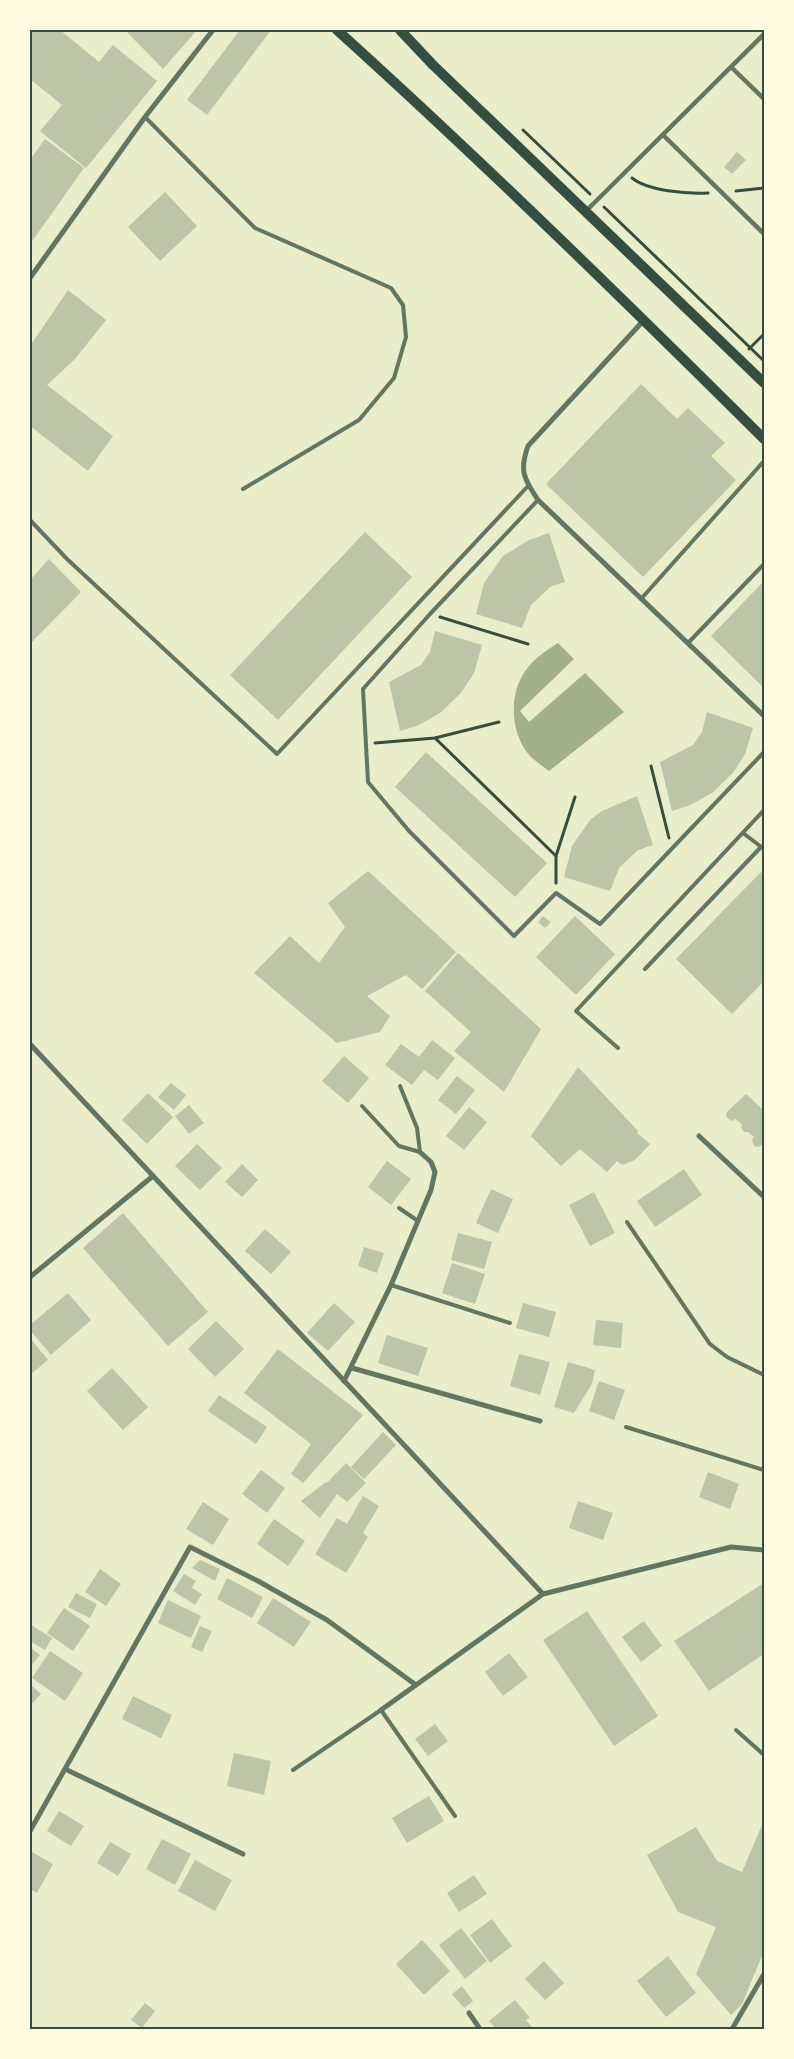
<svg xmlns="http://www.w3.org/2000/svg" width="794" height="2059" viewBox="0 0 794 2059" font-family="Commissioner,sans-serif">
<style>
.water{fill:#a3b18a}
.building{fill:#bcc5a7}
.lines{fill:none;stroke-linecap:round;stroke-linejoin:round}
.path{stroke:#344e41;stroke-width:3}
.service{stroke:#617663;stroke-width:4}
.pedestrian{stroke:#617663;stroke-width:4.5}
.minor{stroke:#617663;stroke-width:5}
.secondary{stroke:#344e41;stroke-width:10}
.neatline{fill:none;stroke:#344e41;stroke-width:2}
</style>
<rect width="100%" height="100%" fill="#e9edc9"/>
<!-- water -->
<path class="water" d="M558,643L574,659L520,711L529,722L585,673L624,712L549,771C543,767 537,762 531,757C510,735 508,694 526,670C535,658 545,651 558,643Z"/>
<!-- building -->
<g class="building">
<path d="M30,30H60L99,62L113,45L157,81L86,168L40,131L62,105L30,79Z"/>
<path d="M125,30H197L163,69Z"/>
<path d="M240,30H271L207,115L187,100Z"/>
<path d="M45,139L84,168L30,244V160Z"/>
<path d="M737,152L746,160L732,174L724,167Z"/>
<path d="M165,192L197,226L160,261L128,227Z"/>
<path d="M68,290L106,320L75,359L47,385L113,436L88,471L30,426V346Z"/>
<path d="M641,384L677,419L688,408L725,443L711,456L736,480L643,577L546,484Z"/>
<path d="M365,532L412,577L278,720L230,675Z"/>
<path d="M549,533L565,582L550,587L531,605L522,628L476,614L484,583L503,556L529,540Z"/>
<path d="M49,559L81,592L30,644V580Z"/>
<path d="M764,581V688L711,636Z"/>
<path d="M435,631L482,645L474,673L461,693L440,713L419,725L400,731L389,682L421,665L430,652Z"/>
<path d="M707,712L753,728L745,754L733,773L712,793L690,805L672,811L660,762L693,745L702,732Z"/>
<path d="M426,752L547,863L515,897L395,787Z"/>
<path d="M637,796L653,845L638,850L619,868L610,891L564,877L572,846L591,819L602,811Z"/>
<path d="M368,871L456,952L422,989L406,975L367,996L390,1016L380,1032L337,1043L254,973L290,936L319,963L345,927L328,903Z"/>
<path d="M761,872L764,875V981L732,1014L676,959Z"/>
<path d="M543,916L551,922L545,928L538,922Z"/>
<path d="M575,916L615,954L576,995L536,957Z"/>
<path d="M458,953L541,1029L504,1092L454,1051L471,1032L425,991Z"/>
<path d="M432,1040L455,1058L438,1080L424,1070L412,1085L385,1065L401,1044L419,1057Z"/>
<path d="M344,1056L369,1078L348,1103L322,1081Z"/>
<path d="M578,1067L638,1131L637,1133L650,1144L635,1160L622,1165L617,1161L607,1172L580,1149L561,1166L531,1136Z"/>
<path d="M457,1076L475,1090L456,1114L438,1100Z"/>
<path d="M171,1083L186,1095L174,1110L158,1097Z"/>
<path d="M148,1093L173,1117L147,1144L122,1120Z"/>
<path d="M746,1094L764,1111V1142L759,1147L754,1146L752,1140L754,1137L748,1132H744L741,1128L742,1125L736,1119L731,1121L726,1116L727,1112Z"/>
<path d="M189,1105L204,1123L189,1134L175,1116Z"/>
<path d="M469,1107L487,1122L464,1150L446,1136Z"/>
<path d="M197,1144L222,1168L200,1190L175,1166Z"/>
<path d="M387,1161L411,1179L391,1205L368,1187Z"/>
<path d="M242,1164L258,1180L242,1197L225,1182Z"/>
<path d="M684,1169L702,1195L655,1227L637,1201Z"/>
<path d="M491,1189L513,1199L498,1233L476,1223Z"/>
<path d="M594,1192L615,1233L590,1246L569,1205Z"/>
<path d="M123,1213L208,1312L168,1346L83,1248Z"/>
<path d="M265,1229L291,1252L271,1274L245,1251Z"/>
<path d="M458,1233L492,1242L484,1269L451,1260Z"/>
<path d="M364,1247L384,1253L377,1273L358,1266Z"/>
<path d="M452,1263L485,1274L475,1304L442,1293Z"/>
<path d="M68,1293L91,1320L51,1355L30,1330V1325Z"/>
<path d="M334,1303L355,1322L328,1351L307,1333Z"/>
<path d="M523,1303L556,1312L549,1337L516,1328Z"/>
<path d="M596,1320L623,1323L621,1348L593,1345Z"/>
<path d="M216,1321L244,1349L215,1377L188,1349Z"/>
<path d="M387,1335L428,1348L418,1376L378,1363Z"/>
<path d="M30,1338L48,1360L30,1375Z"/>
<path d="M278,1349L363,1415L303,1483L291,1474L311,1444L244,1393Z"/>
<path d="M519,1354L550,1362L540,1395L510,1386Z"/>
<path d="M568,1362L595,1370L592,1384L574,1413L554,1407Z"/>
<path d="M112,1368L148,1407L123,1430L87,1391Z"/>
<path d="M599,1381L625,1390L614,1420L589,1411Z"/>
<path d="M219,1395L267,1427L256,1444L208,1411Z"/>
<path d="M383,1432L396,1445L364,1479L351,1467Z"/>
<path d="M346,1463L366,1483L347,1502L337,1494L320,1518L301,1501L326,1482L327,1483Z"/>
<path d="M261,1470L285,1488L267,1513L242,1494Z"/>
<path d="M708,1472L739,1484L730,1509L699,1497Z"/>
<path d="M363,1496L379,1506L363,1533L368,1537L346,1573L315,1554L337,1518L347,1524Z"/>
<path d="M578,1501L613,1513L603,1540L569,1528Z"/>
<path d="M203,1502L229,1519L213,1545L186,1529Z"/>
<path d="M274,1519L305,1541L288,1566L257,1544Z"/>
<path d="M200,1560L220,1569L215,1581L192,1568Z"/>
<path d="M100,1569L121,1584L106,1606L85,1592Z"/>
<path d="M184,1574L196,1581L192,1588L202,1594L195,1605L173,1591Z"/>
<path d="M227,1578L263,1597L252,1618L217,1599Z"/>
<path d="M764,1583V1654L709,1691L674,1641Z"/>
<path d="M76,1593L97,1604L90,1618L68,1607Z"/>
<path d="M273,1598L311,1622L294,1647L257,1623Z"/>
<path d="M168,1600L201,1616L191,1638L158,1623Z"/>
<path d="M64,1608L90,1626L73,1651L47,1633Z"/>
<path d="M587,1611L658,1716L614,1746L543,1640Z"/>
<path d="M644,1621L662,1646L641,1662L622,1637Z"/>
<path d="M31,1625L52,1638L45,1650L30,1641Z"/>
<path d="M200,1626L212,1631L202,1652L191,1647Z"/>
<path d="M30,1647L40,1655L30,1667Z"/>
<path d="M50,1651L83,1673L65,1701L32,1678Z"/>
<path d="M509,1653L528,1677L503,1696L485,1672Z"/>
<path d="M30,1684L41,1694L30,1706Z"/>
<path d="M133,1696L172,1715L161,1738L122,1719Z"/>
<path d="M435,1724L448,1741L428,1756L415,1739Z"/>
<path d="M234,1753L271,1761L264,1795L227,1786Z"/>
<path d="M429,1796L444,1821L407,1843L392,1818Z"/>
<path d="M59,1811L84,1826L71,1846L47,1831Z"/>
<path d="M764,1820V1951L742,2004L731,2015L696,1974L716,1927L678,1912L647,1855L696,1827L717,1861L742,1872Z"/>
<path d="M162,1839L191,1854L175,1885L146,1869Z"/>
<path d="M110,1842L131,1854L118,1876L97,1863Z"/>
<path d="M30,1851L53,1864L37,1893L30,1889Z"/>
<path d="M195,1860L232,1880L215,1911L178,1891Z"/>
<path d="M474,1875L487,1894L459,1912L447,1893Z"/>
<path d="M492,1919L512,1946L490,1963L470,1935Z"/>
<path d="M461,1928L487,1961L465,1979L439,1945Z"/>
<path d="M422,1940L450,1971L424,1995L396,1964Z"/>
<path d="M668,1956L696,1993L666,2017L637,1981Z"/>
<path d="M544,1961L564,1983L545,2000L525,1979Z"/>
<path d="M462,1986L473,2001L464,2008L452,1994Z"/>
<path d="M515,2000L530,2018L526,2020L532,2027L496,2029L489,2021Z"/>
<path d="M145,2003L155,2011L142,2028L131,2020Z"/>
</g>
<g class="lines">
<!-- path -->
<g class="path">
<path d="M523,130L590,194"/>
<path d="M632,178C648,191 687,194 708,193"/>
<path d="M736,191L764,188"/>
<path d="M604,207L764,361"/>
<path d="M749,349L764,334"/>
<path d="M440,617L528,644"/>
<path d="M435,738L556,856"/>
<path d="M375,743L435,738L499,722"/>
<path d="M651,766L669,838"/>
<path d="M556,883V856L575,797"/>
</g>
<!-- service -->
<g class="service">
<path d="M145,117L255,228L391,288L403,305L406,337L394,378L359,420L243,489"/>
<path d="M538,500L430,614L363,689L368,782L409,831L514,936L556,893L600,924L764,752"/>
<path d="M30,520L67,559L277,754L528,486"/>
<path d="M641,599L764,461"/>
<path d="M688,643L764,564"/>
<path d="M743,833L764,849"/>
<path d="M645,969L761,847"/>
<path d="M618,1048L576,1011L764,810"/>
<path d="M362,1106L399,1146L420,1152L417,1128L400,1086"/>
<path d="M399,1208L418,1221"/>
<path d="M627,1222L710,1344L727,1357L764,1375"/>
<path d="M391,1285L510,1323"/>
<path d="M626,1427L764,1470"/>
<path d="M736,1730L764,1755"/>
<path d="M293,1770L381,1710L455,1816"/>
</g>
<!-- pedestrian -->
<g class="pedestrian">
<path d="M731,67L764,99"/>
<path d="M663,135L764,234"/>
<path d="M586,211L764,34"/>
</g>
<!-- minor -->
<g class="minor">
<path d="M30,278L145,117L213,30"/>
<path d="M644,320L528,446C519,471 524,479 538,500L764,716"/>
<path d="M30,1044L543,1594"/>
<path d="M699,1136L764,1197"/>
<path d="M30,1277L153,1176"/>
<path d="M352,1368L540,1421"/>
<path d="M344,1381L391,1285L431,1190L435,1172L431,1162L420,1152"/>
<path d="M381,1710L416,1685"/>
<path d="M65,1769L243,1854"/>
<path d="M30,1831L190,1547L258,1581L327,1620L416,1685L543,1594L731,1547L764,1550"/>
<path d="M469,2013L480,2029"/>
<path d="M732,2029L764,1974"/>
</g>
<!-- secondary -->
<g class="secondary">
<path d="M337,30C483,162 624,300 764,439"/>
<path d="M400,30L433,65L764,383"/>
</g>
</g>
<!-- border -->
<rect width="794" height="2059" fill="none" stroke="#fefae0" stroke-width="62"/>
<rect x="31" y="31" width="732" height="1997" class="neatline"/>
</svg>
